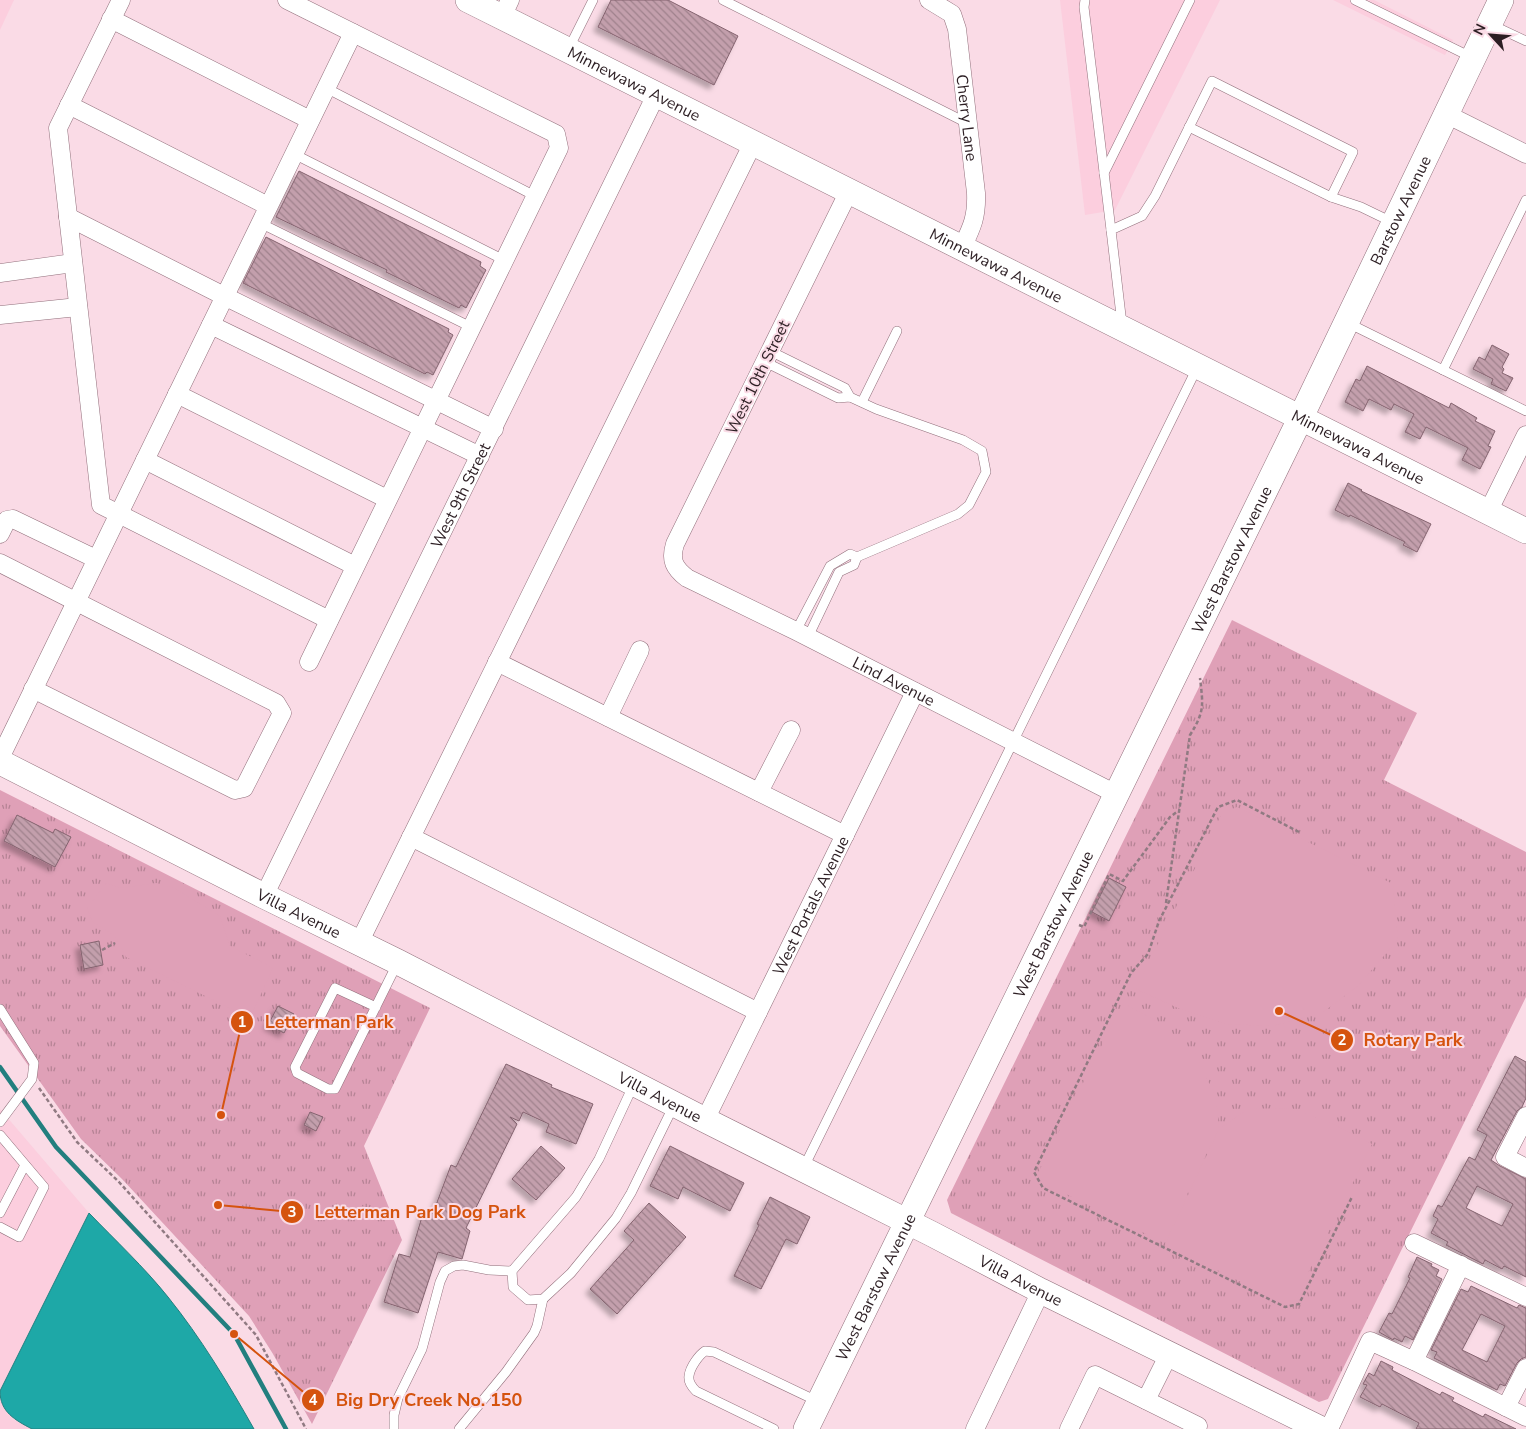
<svg xmlns="http://www.w3.org/2000/svg" width="1526" height="1429" viewBox="0 0 1526 1429" font-family="'Nunito Sans',sans-serif">
<style>
.built{fill:#fccede}
.park{fill:url(#park-tufts)}
.pitch{fill:#dfa0b7}
.water{fill:#1ea8a7;stroke:#227f7f}
.lines{fill:none;stroke-linecap:round;stroke-linejoin:round}
.stream{stroke:#227f7f;stroke-width:4.5}
.building{fill:url(#building-back-hatch);stroke:#84636f;fill-rule:evenodd;filter:url(#shadow)}
.lane-casing{stroke:#916f7b;stroke-width:10}
.street-casing{stroke:#916f7b;stroke-width:19}
.secondary-casing{stroke:#916f7b;stroke-width:26}
.path{stroke:#907a82;stroke-width:2.5;stroke-dasharray:4 2.5;stroke-linecap:butt}
.lane{stroke:#fff;stroke-width:9}
.street{stroke:#fff;stroke-width:18}
.secondary{stroke:#fff;stroke-width:25}
.labels{text-anchor:middle;stroke-width:4;stroke-linejoin:round;paint-order:stroke}
.street-label{font-size:16px;fill:#2c1e23;stroke:#fadbe6}
.leader{fill:none;stroke:#d5530e;stroke-width:2}
.callout-dot{fill:#d5530e;stroke:#fadbe6;stroke-width:2}
.mark-label{font-size:15px;text-anchor:middle;font-weight:bold;fill:#fff}
.callout-label{font-size:18px;text-anchor:middle;font-weight:bold;fill:#d5530e;stroke:#fadbe6;stroke-width:4;stroke-linejoin:round;paint-order:stroke}
</style>
<defs>
<pattern id="park-tufts" width="24" height="20" patternUnits="userSpaceOnUse" patternTransform="scale(1.25)"><rect width="24" height="20" fill="#dfa0b7"/><path d="M3 7l-1-3M5 7V3M7 7l1-3M15 17l-1-3M17 17v-4M19 17l1-3" fill="none" stroke="#b58294"/></pattern>
<pattern id="building-back-hatch" width="6" height="6" patternUnits="userSpaceOnUse" patternTransform="scale(1.25)"><rect width="6" height="6" fill="#c39fac"/><path d="M-1 5l2 2M0 0l6 6M5-1l2 2" fill="none" stroke="#9f818c"/></pattern>
<filter id="shadow"><feDropShadow dx="-4.5" dy="4.5" stdDeviation="2.5" flood-color="#0004"/></filter>
</defs>
<rect width="100%" height="100%" fill="#fadbe6"/>
<!-- built -->
<g class="built">
<path d="M0,0H14L0,30Z"/>
<path d="M1060,0H1220L1115,210L1085,215Z"/>
<path d="M1333,0H1374L1453,40L1445,55Z"/>
<path d="M0,1109L89,1213L0,1391Z"/>
<path d="M0,1400L13,1419L32,1429H0Z"/>
</g>
<!-- park -->
<g class="park">
<path d="M1232,620L1417,713L1384,780L1526,852V997L1328,1399L1319,1402L951,1213L947,1200Z"/>
<path d="M0,790L430,1008L364,1146L402,1240L312,1424L273,1354L249,1316L123,1180L81,1139L0,1026Z"/>
</g>
<!-- pitch -->
<g class="pitch">
<path d="M1237,807L1393,884L1398,939L1359,985L1322,1013L1272,1026L1225,1024L1180,1009L1136,989L1222,813Z"/>
<path d="M106,883L121,888L156,883L174,888L220,916L230,946L273,968L250,1018L126,957L115,936L93,922L87,909Z"/>
<path d="M1123,1003L1160,1023L1195,1053L1216,1098L1219,1127L1164,1243L1044,1183L1039,1171Z"/>
<path d="M1291,1108L1331,1123L1372,1144L1295,1299L1281,1302L1165,1244L1219,1129L1248,1109Z"/>
</g>
<!-- water -->
<path class="water" d="M89,1213C115,1240 144,1267 168,1297C201,1338 228,1383 254,1429H32C15,1420 0,1412 0,1391Z"/>
<g class="lines">
<!-- stream -->
<path class="stream" d="M0,1067L56,1147L234,1334L286,1429"/>
</g>
<!-- building -->
<g class="building">
<path d="M611,0H668L738,36L714,85L598,27Z"/>
<path d="M299,171L481,262L480,266L486,270L466,308L461,305L459,308L386,272L387,270L276,217Z"/>
<path d="M266,237L449,329L448,332L453,335L433,375L427,372L425,374L243,283Z"/>
<path d="M1492,345L1509,354L1502,367L1504,369L1502,373L1513,378L1506,391L1491,384L1493,379L1473,369L1479,357L1485,360Z"/>
<path d="M1367,366L1449,408L1451,403L1477,418L1475,421L1495,431L1488,446L1491,447L1480,469L1462,460L1468,448L1426,427L1420,439L1405,432L1414,414L1394,404L1391,410L1369,399L1363,411L1345,402L1356,379L1360,381Z"/>
<path d="M1348,483L1362,490L1361,491L1431,524L1417,552L1403,545L1405,542L1350,515L1349,517L1335,510Z"/>
<path d="M17,815L53,833L55,829L71,837L55,867L4,841Z"/>
<path d="M1109,878L1126,887L1109,921L1092,912Z"/>
<path d="M99,941L103,965L84,969L80,945Z"/>
<path d="M278,1006L294,1014L284,1033L268,1025Z"/>
<path d="M1515,1056L1526,1062V1098L1522,1107L1517,1111L1491,1160L1500,1166L1526,1179V1277L1504,1266L1502,1269L1485,1260L1483,1264L1446,1245L1448,1242L1431,1233L1438,1219L1433,1216L1438,1205L1442,1207L1469,1157L1475,1160L1487,1135L1477,1130ZM1477,1186L1513,1204L1502,1226L1466,1208Z"/>
<path d="M506,1064L552,1085L551,1087L593,1104L576,1144L546,1132L549,1124L523,1112L519,1121L510,1117L517,1124L466,1228L470,1231L462,1259L438,1252L418,1313L384,1302L399,1254L410,1257L424,1210L433,1213L451,1165L456,1167Z"/>
<path d="M310,1112L323,1117L316,1131L304,1125Z"/>
<path d="M541,1146L565,1168L536,1200L512,1179Z"/>
<path d="M670,1146L744,1183L730,1211L683,1187L678,1199L650,1186Z"/>
<path d="M770,1197L810,1217L797,1244L786,1239L761,1289L734,1276L759,1225L757,1224Z"/>
<path d="M649,1203L686,1237L617,1314L590,1289L634,1240L624,1231Z"/>
<path d="M1417,1257L1432,1264L1431,1266L1439,1270L1436,1276L1442,1279L1413,1340L1405,1336L1402,1342L1394,1338L1393,1340L1379,1332L1389,1313L1392,1314L1410,1278L1408,1277Z"/>
<path d="M1471,1286L1517,1308L1519,1305L1526,1308V1357L1521,1359L1517,1363L1505,1386L1500,1384L1497,1390L1434,1358L1437,1352L1431,1350L1461,1289L1468,1292ZM1481,1314L1505,1326L1487,1362L1462,1350Z"/>
<path d="M1381,1361L1393,1367L1392,1370L1440,1395L1442,1392L1454,1398L1452,1401L1483,1417L1485,1414L1516,1429H1416L1419,1423L1382,1404L1380,1407L1360,1397L1367,1385L1363,1384L1369,1373L1374,1376Z"/>
</g>
<g class="lines">
<defs>
<g id="lane">
<path d="M723,0L967,123"/>
<path d="M1085,0L1084,7L1111,230"/>
<path d="M1355,0L1471,57"/>
<path d="M1492,25L1526,41"/>
<path d="M569,48L593,0"/>
<path d="M326,88L535,196"/>
<path d="M1189,127L1331,197L1361,207L1392,222"/>
<path d="M294,154L504,260"/>
<path d="M1104,173L1190,0"/>
<path d="M260,223L471,327"/>
<path d="M1348,323L1526,411"/>
<path d="M1122,324L1111,230L1142,216L1155,196L1212,81L1353,152L1331,197"/>
<path d="M770,351L845,388L850,397"/>
<path d="M765,362L838,398L850,397L876,409L963,440L982,451L986,472L969,505L958,514L857,557L850,554L830,566L796,631"/>
<path d="M1443,370L1526,200"/>
<path d="M862,402L897,331"/>
<path d="M808,637L839,572L854,565L857,557"/>
<path d="M376,1007L335,988L295,1067L297,1073L328,1089H335L397,964"/>
<path d="M0,1009L34,1063L32,1079L0,1122"/>
<path d="M633,1086L599,1159L576,1197L512,1271L513,1287L528,1300L543,1299L571,1273L616,1218L631,1193L674,1105"/>
<path d="M0,1135L44,1187L19,1237L0,1227"/>
<path d="M803,1169L1197,368"/>
<path d="M0,1213L25,1165"/>
<path d="M394,1429V1415L398,1398L422,1349L440,1282L445,1271L454,1266L463,1265L489,1270L512,1271"/>
<path d="M459,1429L506,1372L534,1333L537,1326L543,1299"/>
<path d="M774,1429L696,1391C692,1387 688,1382 689,1376C690,1367 699,1355 705,1351L714,1352L819,1402"/>
</g>
<g id="street">
<path d="M121,0L58,128L101,505L329,620"/>
<path d="M287,0L556,134L559,148L309,662"/>
<path id="s1" d="M929,0L952,14L957,29L976,193C977,217 972,227 962,248"/>
<path d="M502,17L510,0"/>
<path d="M111,19L310,120"/>
<path d="M69,105L268,206"/>
<path d="M1446,114L1526,154"/>
<path id="s2" d="M849,191L675,544C670,560 674,568 687,578L796,631L1116,794"/>
<path d="M68,217L224,296L494,429"/>
<path d="M0,273L73,263"/>
<path d="M0,315L78,307"/>
<path d="M211,325L480,456"/>
<path d="M177,394L387,499"/>
<path d="M145,460L355,566"/>
<path d="M1488,512L1526,435"/>
<path d="M0,534L7,520L13,519L96,559"/>
<path d="M0,563L276,703L282,713L244,788L235,790L33,689"/>
<path d="M497,662L845,835"/>
<path d="M608,717L640,650"/>
<path d="M0,758L353,33"/>
<path d="M759,792L791,730"/>
<path d="M411,837L758,1012"/>
<path id="s3" d="M264,896L656,95"/>
<path d="M359,943L753,143"/>
<path d="M1526,1116L1505,1157L1526,1168"/>
<path id="s4" d="M705,1120L915,692"/>
<path d="M1414,1243L1526,1297"/>
<path d="M1414,1361L1461,1265"/>
<path d="M1146,1400L1169,1354"/>
<path d="M1506,1407L1526,1368"/>
<path d="M975,1429L1041,1291"/>
<path d="M1069,1429L1095,1375L1198,1426L1196,1429"/>
<path d="M1329,1429L1370,1341L1414,1361L1526,1417"/>
</g>
<g id="secondary">
<path id="s5" d="M468,0L1526,531"/>
<path id="s6" d="M0,762L264,896L398,962L705,1120L932,1234L1041,1291L1321,1429"/>
<path id="s7" d="M806,1429L1300,419L1501,0"/>
</g>
</defs>
<!-- lane casing -->
<use href="#lane" class="lane-casing"/>
<!-- street casing -->
<use href="#street" class="street-casing"/>
<!-- secondary casing -->
<use href="#secondary" class="secondary-casing"/>
<!-- path -->
<g class="path">
<path d="M1299,832L1237,800L1218,807L1159,921L1148,954L1131,973L1034,1172L1043,1188L1285,1307L1299,1304L1352,1197"/>
<path d="M1166,903L1190,735C1205,711 1203,705 1200,678"/>
<path d="M1079,925L1084,927L1109,874L1123,881L1170,817L1178,811"/>
<path d="M102,950L115,943"/>
<path d="M39,1088L77,1142L119,1182L256,1335L306,1429"/>
</g>
<!-- lane -->
<use href="#lane" class="lane"/>
<!-- street -->
<use href="#street" class="street"/>
<!-- secondary -->
<use href="#secondary" class="secondary"/>
</g>
<g class="labels">
<!-- street labels -->
<g class="street-label">
<text dy="6" stroke="none"><textPath href="#s5" startOffset="186">Minnewawa Avenue</textPath></text>
<text dy="6" stroke="none"><textPath href="#s1" startOffset="132">Cherry Lane</textPath></text>
<text dy="6" stroke="none"><textPath href="#s7" startOffset="1356">Barstow Avenue</textPath></text>
<text dy="6" stroke="none"><textPath href="#s5" startOffset="591">Minnewawa Avenue</textPath></text>
<text transform="translate(757 377) rotate(-64)" y="6">West 10th Street</text>
<text dy="6" stroke="none"><textPath href="#s5" startOffset="996">Minnewawa Avenue</textPath></text>
<text dy="6" stroke="none"><textPath href="#s3" startOffset="446">West 9th Street</textPath></text>
<text dy="6" stroke="none"><textPath href="#s7" startOffset="968">West Barstow Avenue</textPath></text>
<text dy="6" stroke="none"><textPath href="#s2" startOffset="664">Lind Avenue</textPath></text>
<text dy="6" stroke="none"><textPath href="#s4" startOffset="239">West Portals Avenue</textPath></text>
<text dy="6" stroke="none"><textPath href="#s6" startOffset="335">Villa Avenue</textPath></text>
<text dy="6" stroke="none"><textPath href="#s7" startOffset="562">West Barstow Avenue</textPath></text>
<text dy="6" stroke="none"><textPath href="#s6" startOffset="740">Villa Avenue</textPath></text>
<text dy="6" stroke="none"><textPath href="#s6" startOffset="1145">Villa Avenue</textPath></text>
<text dy="6" stroke="none"><textPath href="#s7" startOffset="158">West Barstow Avenue</textPath></text>
</g>
</g>
<!-- callouts -->
<path class="leader" d="M221 1115L242 1022M1279 1011L1342 1040M218 1205L292 1212M234 1334L313 1400"/>
<g class="callout-dot">
<circle cx="221" cy="1115" r="5"/>
<circle cx="1279" cy="1011" r="5"/>
<circle cx="218" cy="1205" r="5"/>
<circle cx="234" cy="1334" r="5"/>
<circle cx="242" cy="1022" r="12"/>
<circle cx="1342" cy="1040" r="12"/>
<circle cx="292" cy="1212" r="12"/>
<circle cx="313" cy="1400" r="12"/>
</g>
<g class="mark-label">
<text x="242" y="1027">1</text>
<text x="1342" y="1045">2</text>
<text x="292" y="1217">3</text>
<text x="313" y="1405">4</text>
</g>
<g class="callout-label">
<text x="329" y="1028">Letterman Park</text>
<text x="1413" y="1046">Rotary Park</text>
<text x="420" y="1218">Letterman Park Dog Park</text>
<text x="429" y="1406">Big Dry Creek No. 150</text>
</g>
<!-- north arrow -->
<g transform="translate(1491 35) rotate(296)" stroke="#fadbe6" stroke-width="4" paint-order="stroke">
<path d="M0-4L9 19L0 12L-9 19Z" fill="#2c1e23"/>
<text y="-8" font-size="14" font-weight="bold" text-anchor="middle" fill="#2c1e23">N</text>
</g>
</svg>
